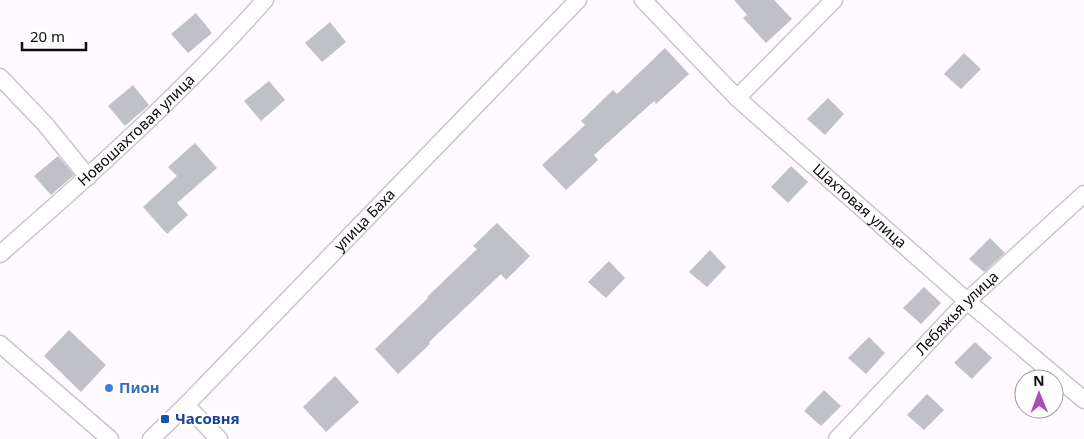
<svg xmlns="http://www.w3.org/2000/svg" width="1084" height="439" viewBox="0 0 1084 439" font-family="'Noto Sans',sans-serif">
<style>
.building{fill:#c0c0c7}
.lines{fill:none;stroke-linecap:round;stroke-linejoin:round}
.minor-casing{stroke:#cbc5cb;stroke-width:19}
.minor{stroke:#fff;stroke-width:16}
.shop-dot{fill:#3f7fe0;stroke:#fff;stroke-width:2}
.transit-dot{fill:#1a4fb4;stroke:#fff;stroke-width:2}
.labels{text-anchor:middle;stroke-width:4.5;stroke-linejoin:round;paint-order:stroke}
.street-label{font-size:15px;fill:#0d0b0d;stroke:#fff}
.shop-label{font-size:15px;font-weight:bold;fill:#366cbe;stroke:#fff;text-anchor:start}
.transit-label{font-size:15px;font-weight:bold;fill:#164399;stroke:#fff;text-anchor:start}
</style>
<rect width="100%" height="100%" fill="#fefaff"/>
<!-- building -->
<g class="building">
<path d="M734,0H774L792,19L766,43L743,18L747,15Z"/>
<path d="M196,13L212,33L188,53L171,34Z"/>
<path d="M330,22L346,42L322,62L305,43Z"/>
<path d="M665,48L689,74L656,104L654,101L594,155L598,160L566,190L542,165L585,125L581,121L613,90L617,94Z"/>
<path d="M964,53L981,69L961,89L944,74Z"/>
<path d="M269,81L285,100L261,121L244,101Z"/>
<path d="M133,85L149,105L125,126L108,106Z"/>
<path d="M828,98L844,114L825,135L807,119Z"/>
<path d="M195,143L217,168L177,203L188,215L167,234L143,207L177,176L168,167Z"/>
<path d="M58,156L74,175L51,195L34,176Z"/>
<path d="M791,166L808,182L788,203L771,187Z"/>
<path d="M497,223L530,256L506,280L501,274L429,342L430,344L398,374L375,349L428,298L427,297L477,249L473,246Z"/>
<path d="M990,238L1005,253L984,272L969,259Z"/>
<path d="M710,250L726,267L707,287L689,272Z"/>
<path d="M609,261L625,278L606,298L588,282Z"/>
<path d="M924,287L941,303L921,324L903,308Z"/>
<path d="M69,330L106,365L81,392L44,356Z"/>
<path d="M869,337L885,353L866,374L848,358Z"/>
<path d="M975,342L992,358L972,379L954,363Z"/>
<path d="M335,376L359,402L326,432L303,407Z"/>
<path d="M824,390L841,406L821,426L804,411Z"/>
<path d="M927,394L944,410L924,430L907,415Z"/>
</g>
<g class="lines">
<defs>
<g id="minor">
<path id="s1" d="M643,0L737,98L967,301L1084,400"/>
<path d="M0,77L45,124L88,177"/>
<path d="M737,98L834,0"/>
<path id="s2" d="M0,254C92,174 184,91 265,0"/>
<path d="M0,344L110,439"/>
<path d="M186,405L219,439"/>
<path id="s3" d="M151,439L186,405L578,0"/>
<path id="s4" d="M837,439L967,301L1084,194"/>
</g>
</defs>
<!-- minor casing -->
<use href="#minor" class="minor-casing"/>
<!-- minor -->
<use href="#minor" class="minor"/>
</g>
<!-- markers -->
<circle class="shop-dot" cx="109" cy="388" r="5"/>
<rect class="transit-dot" x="160" y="414" width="10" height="10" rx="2.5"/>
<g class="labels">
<!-- street labels -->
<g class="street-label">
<text dy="5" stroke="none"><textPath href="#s2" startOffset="184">Новошахтовая улица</textPath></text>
<text dy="5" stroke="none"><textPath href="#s1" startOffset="299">Шахтовая улица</textPath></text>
<text dy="5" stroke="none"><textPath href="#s3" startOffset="306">улица Баха</textPath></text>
<text dy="5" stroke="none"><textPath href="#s4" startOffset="174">Лебяжья улица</textPath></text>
</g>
<!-- shop labels -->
<g class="shop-label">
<text x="119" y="393">Пион</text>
</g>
<!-- transit labels -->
<g class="transit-label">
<text x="175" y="424">Часовня</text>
</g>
</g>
<!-- north arrow -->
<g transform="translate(1039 394) rotate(359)"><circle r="24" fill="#ffffff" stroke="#9e9d9e"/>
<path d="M0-4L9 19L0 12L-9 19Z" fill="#a94db8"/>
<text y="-8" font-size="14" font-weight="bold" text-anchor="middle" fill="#0d0b0d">N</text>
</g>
<!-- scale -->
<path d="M22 42v8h64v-8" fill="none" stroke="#0d0b0d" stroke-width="2.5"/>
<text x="30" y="42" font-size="15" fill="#0d0b0d" stroke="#ffffff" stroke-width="4" paint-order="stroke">20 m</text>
</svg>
